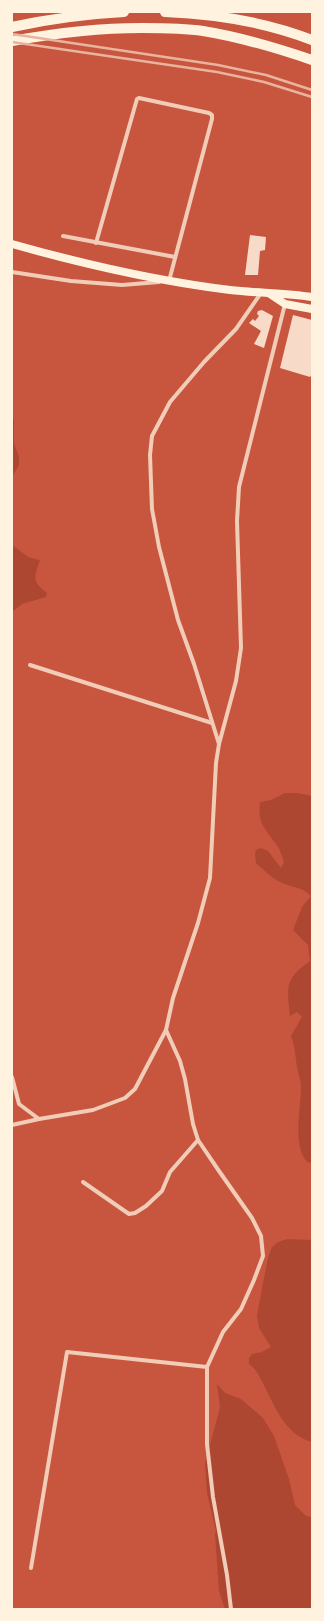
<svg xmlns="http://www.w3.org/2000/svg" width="324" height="1621" viewBox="0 0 324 1621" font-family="'Noto Serif',serif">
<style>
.green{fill:#ae4732}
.building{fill:#f7dbc8}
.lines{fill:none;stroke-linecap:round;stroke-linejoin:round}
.minor{stroke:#f1ccb7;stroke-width:4}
.secondary{stroke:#fff3e0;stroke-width:8}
.motorway{stroke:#fff3e0;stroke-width:10}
.rail{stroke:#e9b49f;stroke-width:2.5}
</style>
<rect width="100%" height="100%" fill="#c8553d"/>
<!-- green -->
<g class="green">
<path d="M12,415L14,420V443L19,457V465L12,477Z"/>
<path d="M12,545L28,557L40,560C34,577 32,582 47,593L46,597L22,604L12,612Z"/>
<path d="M285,793H297L312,796V1163L307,1162C292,1145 301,1108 301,1087C301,1082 299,1077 298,1072C295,1059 296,1048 291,1036L302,1017L297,1012L290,1016C287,988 284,979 310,961L308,945L293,930L302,907L311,896C300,886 297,889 285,884C273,880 265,871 256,863L255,853L256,850L261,848L268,851L281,868L284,862C282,857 281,852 278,847C267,830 257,825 260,802L271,800Z"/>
<path d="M287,1239L312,1240V1442C282,1434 273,1400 259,1376C257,1371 253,1367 249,1364V1358L252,1354L262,1352L271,1347L259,1328L257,1315L268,1257L272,1247L278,1242Z"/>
<path d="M217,1384L225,1393L241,1399L263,1418L274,1436L289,1479L295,1505L305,1515L312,1518V1609H225L219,1591L215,1534L216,1531L207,1493L205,1464L220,1407Z"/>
</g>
<!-- building -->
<g class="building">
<path d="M250,235L266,237L265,250L260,251L258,275H245Z"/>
<path d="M262,310L273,316L264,348L254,344L261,331L249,323L253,319L255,321L259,316L257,314L258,311Z"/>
<path d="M293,315L312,320V374L310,377L280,368Z"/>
</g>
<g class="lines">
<!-- minor -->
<g class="minor">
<path d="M63,236L175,257"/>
<path d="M96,243L137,99L139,98L209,113L212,115V119L169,281"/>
<path d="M12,272L71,281L122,285L159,282"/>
<path d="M30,665L212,723"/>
<path d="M219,744L194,664L178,620L159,547L152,509L150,455L152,436L170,402L204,362L236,329L261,293"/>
<path d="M12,1077L19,1104L39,1119"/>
<path d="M12,1125L39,1119L93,1110L125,1098L135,1089L166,1030"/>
<path d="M83,1182L129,1214L135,1213L146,1206L162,1191L170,1172L198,1140"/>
<path d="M31,1568L67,1352L207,1367"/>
<path d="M231,1609L227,1575L213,1497L207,1444V1367L223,1332L241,1309L254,1280L263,1256L261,1236L252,1218L219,1171L198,1140L193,1124L185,1079L180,1061L166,1030L173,998L198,923L210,878L216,763L219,744L236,681L241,648L237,521L239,487L285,304"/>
</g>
<!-- secondary -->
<g class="secondary">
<path d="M12,244C83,264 156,281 230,290C257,293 285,293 312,297"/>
<path d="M270,294L285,304L312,309"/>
</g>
<!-- motorway -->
<g class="motorway">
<path d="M165,12C214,14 266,22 312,40"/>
<path d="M12,27C49,19 86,14 124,12"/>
<path d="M12,41C56,33 98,28 142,28C162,28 183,28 203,31C240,37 277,48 312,60"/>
</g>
<!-- rail -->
<g class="rail">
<path d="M12,34L218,65L266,75L312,90"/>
<path d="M12,42L217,72L264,82L312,97"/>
</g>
</g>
<!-- border -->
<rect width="324" height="1621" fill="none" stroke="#fff3e0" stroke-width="26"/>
</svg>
